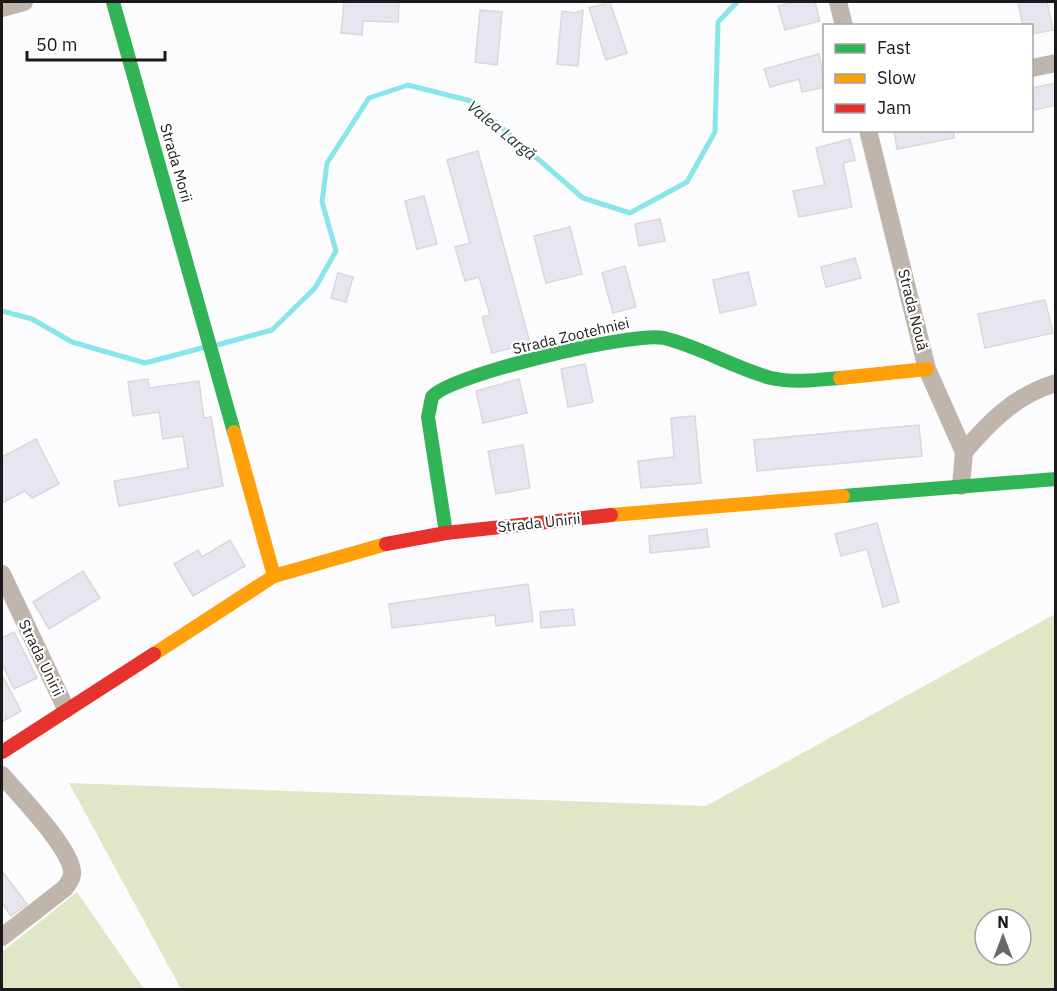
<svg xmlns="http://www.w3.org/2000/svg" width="1057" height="991" viewBox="0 0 1057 991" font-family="'IBM Plex Sans',sans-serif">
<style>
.green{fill:#e0e7c7;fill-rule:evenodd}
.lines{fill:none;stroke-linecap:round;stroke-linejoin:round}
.stream{stroke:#88e5e9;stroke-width:5}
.building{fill:#e9e5f0;stroke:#d8d8d9;stroke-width:1.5}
.street{stroke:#c0b5aa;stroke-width:18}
.fast{stroke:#30b455;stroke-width:14}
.slow{stroke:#ff9f0a;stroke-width:14}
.jam{stroke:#e5322d;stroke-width:14}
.labels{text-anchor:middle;stroke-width:4.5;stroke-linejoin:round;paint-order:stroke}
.street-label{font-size:15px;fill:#1a1a1b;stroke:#fff}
.water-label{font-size:16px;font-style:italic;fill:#223939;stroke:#fff}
</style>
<rect width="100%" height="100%" fill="#fcfbfd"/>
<!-- green -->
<g class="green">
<path d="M1055,614V989H181L69,783L706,806ZM985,919H1021V955H985Z"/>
<path d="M77,892L144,989H2V952Z"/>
</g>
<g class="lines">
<!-- stream -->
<g class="stream">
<path d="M2,311L32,319L72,342L145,363L202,348"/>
<path d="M217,345L272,330L315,288L336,251L322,202L327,163L369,98L408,85L471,101L583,198L630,213L687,182L715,132L718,22L737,2"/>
</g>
</g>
<!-- building -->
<g class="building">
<path d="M344,2H399L398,22L363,21L362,35L341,33Z"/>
<path d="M610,2L627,53L606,60L589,8Z"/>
<path d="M795,2H815L820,21L785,30L778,6Z"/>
<path d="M1018,2H1047L1053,30L1032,34V26H1023Z"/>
<path d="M480,10L502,12L497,65L475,62Z"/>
<path d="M583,10L578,66L557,64L562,11L575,13Z"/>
<path d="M819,54L825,87L802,92L799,79L770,87L764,69Z"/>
<path d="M1056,83V105L1034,110L1032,88Z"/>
<path d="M894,130H954V138L897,149Z"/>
<path d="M850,139L855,160L843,163L852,207L799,217L793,191L825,185L816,148Z"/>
<path d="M478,151L530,343L492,353L482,317L490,315L479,277L465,281L455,247L470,243L447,160Z"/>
<path d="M424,196L437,244L417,249L405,201Z"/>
<path d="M660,219L665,241L639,246L635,224Z"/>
<path d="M570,227L582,274L546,283L534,236Z"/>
<path d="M855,258L861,278L826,287L821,267Z"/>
<path d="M625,266L636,307L613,313L602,273Z"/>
<path d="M748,272L756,305L720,313L713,280Z"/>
<path d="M338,273L353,277L346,302L331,298Z"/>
<path d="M1045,300L1053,333L985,348L978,314Z"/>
<path d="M585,364L593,402L568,407L561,369Z"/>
<path d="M148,379L149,388L199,381L204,418L211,417L223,486L119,506L114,481L188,468L183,436L163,439L159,412L133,416L128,382Z"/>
<path d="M519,379L527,413L483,423L476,391Z"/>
<path d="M695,416L701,483L641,488L638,461L674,457L671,418Z"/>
<path d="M919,425L922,456L757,471L754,440Z"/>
<path d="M36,439L59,484L32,498L25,491L2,503V457Z"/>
<path d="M523,445L530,488L496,494L488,451Z"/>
<path d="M877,523L899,602L883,607L867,549L841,556L835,534Z"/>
<path d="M707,529L709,547L650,553L649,536Z"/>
<path d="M230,540L245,566L193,596L174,564L198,550L202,557Z"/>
<path d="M83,571L100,598L49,629L33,602Z"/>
<path d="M528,584L533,621L496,626L495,615L392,628L389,604Z"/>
<path d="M573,609L575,625L541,628L540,612Z"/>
<path d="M14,632L37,678L14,689L2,664V638Z"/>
<path d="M2,675L21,711L2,722Z"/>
<path d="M2,871L27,904L11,916L2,903Z"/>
</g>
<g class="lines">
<!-- street -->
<g class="street">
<path d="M838,2L844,26"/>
<path d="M2,8L24,2"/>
<path d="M1032,68L1056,63"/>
<path d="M868,130L927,369L964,452L961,486"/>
<path d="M964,452C990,421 1016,395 1056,383"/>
<path d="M2,574L66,709"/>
<path d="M2,775C19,795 69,846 72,871C73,878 69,882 65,888L2,937"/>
</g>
<!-- fast -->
<g class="fast">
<path d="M113,2L234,432"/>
<path d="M843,496L1056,479"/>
<path d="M446,533L428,417L432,397C448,375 635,331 664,338C701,347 734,368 771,378C793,383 817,380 840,378"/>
</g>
<!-- slow -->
<g class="slow">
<path d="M840,378L927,369"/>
<path d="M234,432L274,576"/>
<path d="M611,515L843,496"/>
<path d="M154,654L274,576L386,544"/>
</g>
<!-- jam -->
<g class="jam">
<path d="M386,544L446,533L611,515"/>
<path d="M2,752L154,654"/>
</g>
</g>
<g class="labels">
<!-- street labels -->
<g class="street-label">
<text transform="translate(176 163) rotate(74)" y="5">Strada Morii</text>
<text transform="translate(913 310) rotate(76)" y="5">Strada Nouă</text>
<text transform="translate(571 336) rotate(-13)" y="5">Strada Zootehniei</text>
<text transform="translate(539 523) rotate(-6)" y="5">Strada Unirii</text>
<text transform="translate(41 658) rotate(64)" y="5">Strada Unirii</text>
</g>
<!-- water labels -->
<g class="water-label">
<text transform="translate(502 130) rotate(39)" y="6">Valea Largă</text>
</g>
</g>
<!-- border -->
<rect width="1057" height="991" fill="none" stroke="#1a1a1b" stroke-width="6"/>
<!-- legend -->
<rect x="823" y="24" width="210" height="108" fill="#ffffff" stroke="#a3a3a4" stroke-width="1.5"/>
<rect x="835" y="44" width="30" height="9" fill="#30b455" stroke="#a3a3a4" stroke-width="1.5"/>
<text x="877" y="54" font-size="18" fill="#1a1a1b">Fast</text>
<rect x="835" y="74" width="30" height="9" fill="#ff9f0a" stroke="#a3a3a4" stroke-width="1.5"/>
<text x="877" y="84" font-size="18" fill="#1a1a1b">Slow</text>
<rect x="835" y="104" width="30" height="9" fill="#e5322d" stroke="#a3a3a4" stroke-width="1.5"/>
<text x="877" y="114" font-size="18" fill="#1a1a1b">Jam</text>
<!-- north arrow -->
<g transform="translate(1003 937)"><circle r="28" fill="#ffffff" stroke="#a3a3a4" stroke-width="1.5"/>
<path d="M0-4.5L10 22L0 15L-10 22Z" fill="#69696a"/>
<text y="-9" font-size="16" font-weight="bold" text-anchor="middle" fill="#1a1a1b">N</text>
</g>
<!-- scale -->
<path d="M27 51v9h138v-9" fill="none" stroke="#1a1a1b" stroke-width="3"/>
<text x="36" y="51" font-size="18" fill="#1a1a1b" stroke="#ffffff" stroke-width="4.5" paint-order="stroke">50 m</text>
</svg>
